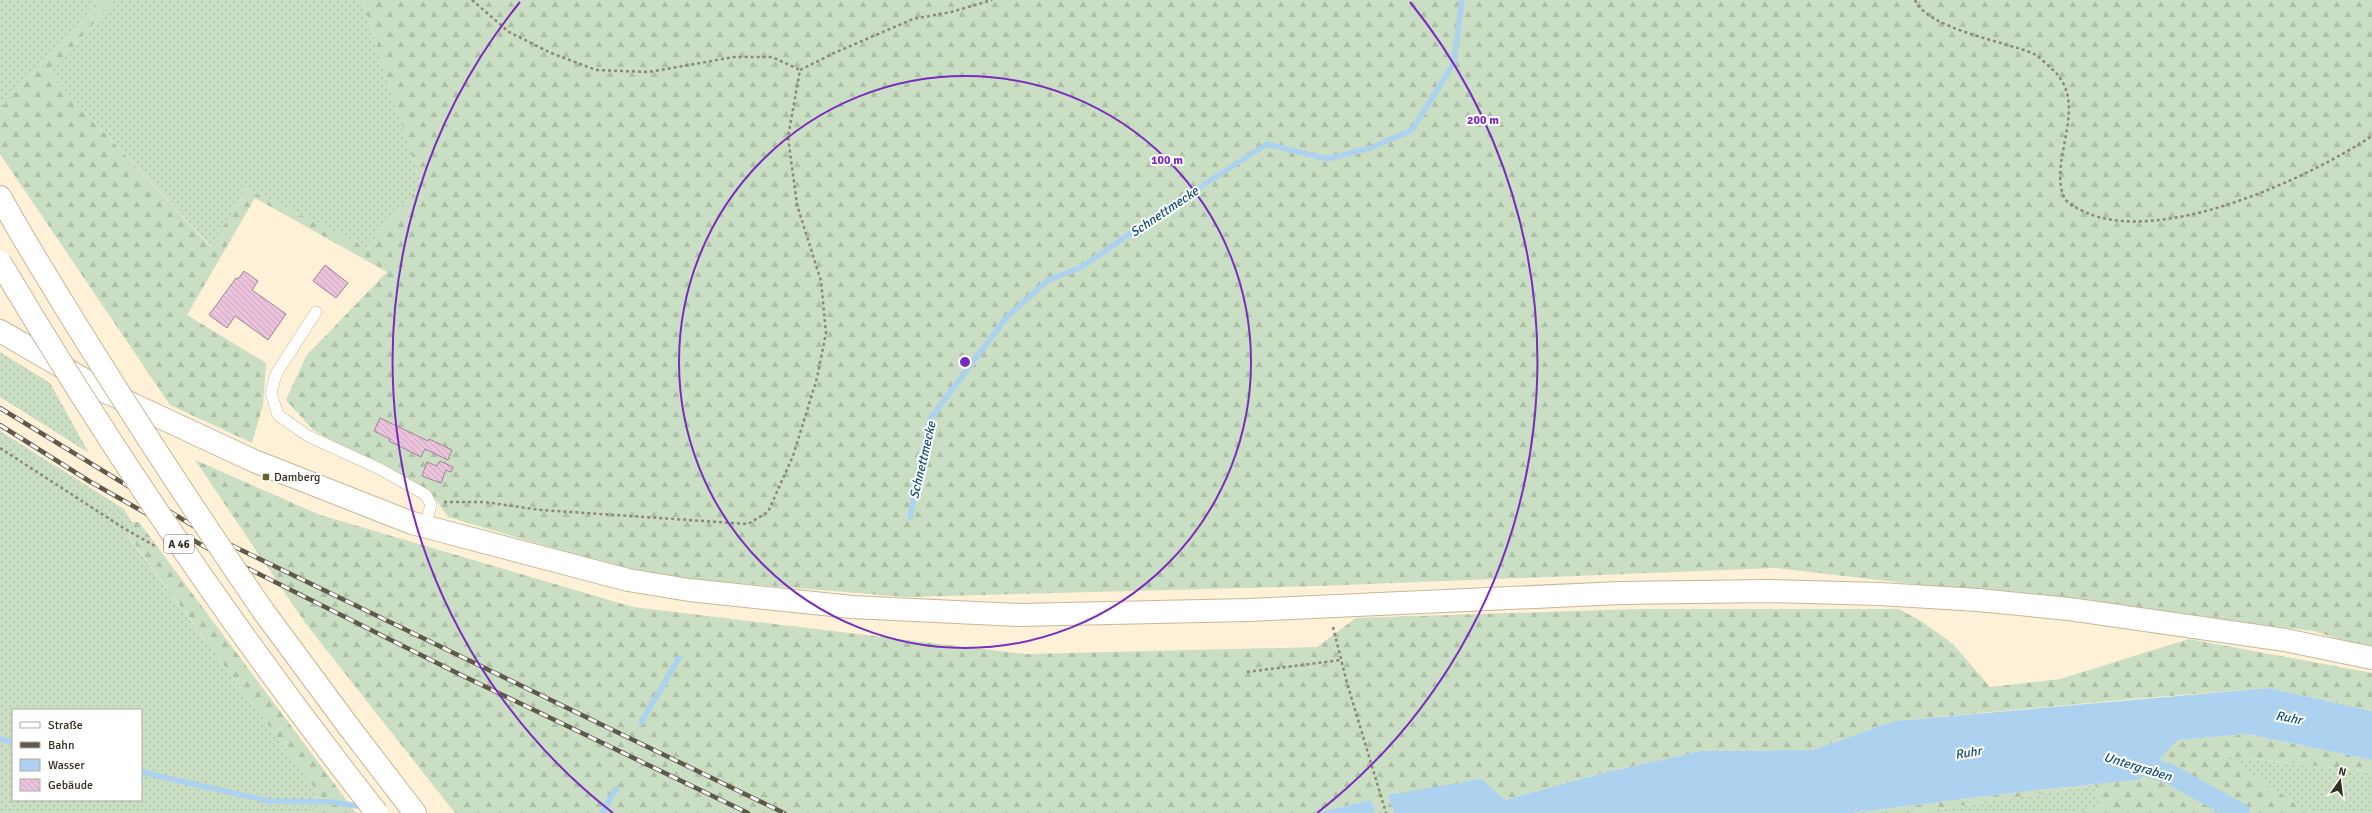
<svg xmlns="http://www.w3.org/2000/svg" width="2372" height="813" viewBox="0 0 2372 813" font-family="Signika,sans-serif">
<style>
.grass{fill:url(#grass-dots);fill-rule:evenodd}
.forest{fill:url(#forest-firs)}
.water{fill:#add2ef}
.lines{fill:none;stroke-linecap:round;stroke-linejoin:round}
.stream{stroke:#add2ef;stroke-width:5.5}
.canal{stroke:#add2ef;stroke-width:20}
.building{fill:url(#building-back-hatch);stroke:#a08194}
.lane-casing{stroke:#c7b798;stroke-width:12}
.secondary-casing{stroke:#c7b798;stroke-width:24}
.highway-casing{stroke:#c7b798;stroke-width:24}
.path{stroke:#8f8673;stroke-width:2.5;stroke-dasharray:3 3;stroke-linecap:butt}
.lane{stroke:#fff;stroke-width:11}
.secondary{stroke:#fff;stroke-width:22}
.highway{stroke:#fff;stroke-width:22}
.rail-casing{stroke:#605949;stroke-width:4.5}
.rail{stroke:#fff;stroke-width:3;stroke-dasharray:9;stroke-linecap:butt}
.highway-bridge-casing{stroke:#c7b798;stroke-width:24;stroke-linecap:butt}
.highway-bridge{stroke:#fff;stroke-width:22}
.ring{fill:none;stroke:#7b2cbf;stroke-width:2}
.poi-dot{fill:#66602d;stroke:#fff;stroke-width:1.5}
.labels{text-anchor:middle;stroke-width:4;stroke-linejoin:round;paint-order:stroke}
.shield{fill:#fff;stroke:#716d64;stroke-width:1}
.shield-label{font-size:11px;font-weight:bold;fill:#342e21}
.poi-label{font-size:12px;fill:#342e21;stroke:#fff;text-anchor:start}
.water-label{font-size:13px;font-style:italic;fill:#144f75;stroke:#fff}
.centre{fill:#7b2cbf;stroke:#fff;stroke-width:2}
.ring-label{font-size:12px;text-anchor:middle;font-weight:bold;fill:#7b2cbf;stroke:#fff;stroke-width:4;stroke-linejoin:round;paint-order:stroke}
</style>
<defs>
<pattern id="grass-dots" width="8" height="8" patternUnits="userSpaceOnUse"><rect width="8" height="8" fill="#cadec4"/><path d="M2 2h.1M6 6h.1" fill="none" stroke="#aebfa8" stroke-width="1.8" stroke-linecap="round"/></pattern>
<pattern id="forest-firs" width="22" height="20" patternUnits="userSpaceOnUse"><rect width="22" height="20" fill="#cadec4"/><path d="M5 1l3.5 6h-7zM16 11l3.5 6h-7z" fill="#aebfa8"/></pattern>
<pattern id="building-back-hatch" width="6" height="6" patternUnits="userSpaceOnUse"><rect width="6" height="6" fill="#ebc3dc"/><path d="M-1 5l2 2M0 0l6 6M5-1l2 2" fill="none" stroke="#caa8bc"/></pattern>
</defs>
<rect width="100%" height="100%" fill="#fef1d7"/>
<!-- grass -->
<g class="grass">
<path d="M0,0H100L0,109Z"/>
<path d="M115,0H362L421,185L367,247L246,189L212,247L49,73Z"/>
<path d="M0,352L50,383L89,453L0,397Z"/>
<path d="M0,431L124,509L132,522L125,532L316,790L314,813H0ZM13,710H141V800H13Z"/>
<path d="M2224,756L2372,772V813H2309Z"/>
<path d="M2095,785L2100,806L2077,813H1914Z"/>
</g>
<!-- forest -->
<g class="forest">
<path d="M100,0H115L49,73L211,247L246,189L367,247L421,185L362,0H2372V649L2313,631L1776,568L1319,586L906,597L648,576L448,517L431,493L313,430L286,400L306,356L387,272L255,198L187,315L266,363L263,405L252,443L170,405L0,154V109Z"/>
<path d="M195,460L320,515L633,607L1025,654L1317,647L1356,618L1638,609H1899L1921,621L1953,644L1990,687L2060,679L2189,639L2372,673V711L2269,688L2132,699L1894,721L1813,750L1701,751L1607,772L1505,800L1388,795L1394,813H1375L1371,800L1315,813H455L306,624Z"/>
<path d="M132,522H139L356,813H314L316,790L125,531Z"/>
<path d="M2247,734L2368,759L2372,760V772L2225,756L2309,813H2077L2100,806L2095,785L1914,813H1852L2028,791L2139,780L2178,740Z"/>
</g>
<!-- water -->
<g class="water">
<path d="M2269,688L2372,711V760L2247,734L2178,740L2139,780L2028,791L1852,813H1394L1388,795L1481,779L1505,800L1607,772L1701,751L1813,750L1894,721Z"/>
<path d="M1371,800L1375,813H1315Z"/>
</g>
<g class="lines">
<!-- stream -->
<g class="stream">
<path d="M910,517L930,419L1006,318L1048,280L1082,267L1158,214L1267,144L1327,159L1370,148L1412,130L1454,63L1462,0"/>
<path d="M641,723L679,658"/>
<path d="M0,739L13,742"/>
<path d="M141,772L268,801L332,802L364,807"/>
<path d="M602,813L616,789"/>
</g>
<!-- canal -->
<path class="canal" d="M2125,759L2170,774L2240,813"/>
</g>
<!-- building -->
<g class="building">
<path d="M325,265L348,283L336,298L313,281Z"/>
<path d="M244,271L258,281L252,290L286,314L268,340L235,316L227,328L209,315L236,278L238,279Z"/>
<path d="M380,418L428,441L429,439L452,450L448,460L425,449L421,457L389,441L390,439L374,431Z"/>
<path d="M440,461L453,467L451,472L446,470L441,483L422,476L427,462L437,466Z"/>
</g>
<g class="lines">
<defs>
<path id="lane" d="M316,312L276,374L271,393L278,415L308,436L380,469L426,495L431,505L425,526"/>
<path id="secondary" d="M0,331L102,390L254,461L412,523L628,580L689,590L852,607L1019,615L1248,610L1620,593L1768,591L1880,594L1978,600L2069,609L2285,640L2372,658"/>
<g id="highway">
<path d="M0,197L24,239"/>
<path d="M264,612L349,727L415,813"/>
</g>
</defs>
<!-- lane casing -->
<use href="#lane" class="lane-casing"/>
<!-- secondary casing -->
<use href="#secondary" class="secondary-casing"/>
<!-- highway casing -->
<use href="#highway" class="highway-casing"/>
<!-- path -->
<g class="path">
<path d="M472,0L509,32L551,53L596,70L649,72L734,57H772L800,70"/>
<path d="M1915,0C1928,29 2003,41 2032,53C2039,56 2046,64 2052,69C2090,103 2050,155 2063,195C2066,204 2079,209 2087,213C2163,245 2307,179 2372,136"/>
<path d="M0,448L122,527L155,546"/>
<path d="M444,502H484L541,510L748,524L768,512L793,456L817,378L826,333L821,281L797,205L788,137L800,70L834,53L913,19L951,12L992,0"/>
<path d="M1333,627L1347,683L1386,813"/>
<path d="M1247,672L1341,660"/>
</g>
<!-- lane -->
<use href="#lane" class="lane"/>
<!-- secondary -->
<use href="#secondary" class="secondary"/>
<!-- highway -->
<use href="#highway" class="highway"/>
<defs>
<g id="rail">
<path d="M0,408L200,530L784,813"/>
<path d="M0,425L89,481L207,548L459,674L748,813"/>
</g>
</defs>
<!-- rail casing -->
<use href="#rail" class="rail-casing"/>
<!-- rail -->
<use href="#rail" class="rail"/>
<defs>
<g id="highway-bridge">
<path d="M24,239C100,366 180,490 264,612"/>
<path d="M0,262C113,453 239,638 377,813"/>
</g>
</defs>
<!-- highway-bridge casing -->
<use href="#highway-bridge" class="highway-bridge-casing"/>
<!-- highway-bridge -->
<use href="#highway-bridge" class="highway-bridge"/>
</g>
<!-- distance rings -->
<g class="ring">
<circle cx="965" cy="362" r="286"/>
<path d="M613 813A572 572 0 0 1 520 2M1410 2A572 572 0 0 1 1317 813"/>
</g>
<!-- markers -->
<rect class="poi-dot" x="262" y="473" width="8" height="8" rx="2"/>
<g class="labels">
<!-- shield labels -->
<rect class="shield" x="164" y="535" width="30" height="18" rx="3"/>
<g class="shield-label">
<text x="179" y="548">A 46</text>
</g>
<!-- poi labels -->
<g class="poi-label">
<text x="274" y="481">Damberg</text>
</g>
<!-- water labels -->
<g class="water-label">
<text transform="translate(1164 211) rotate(-34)" y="5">Schnettmecke</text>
<text transform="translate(922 460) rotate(-77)" y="5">Schnettmecke</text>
<text transform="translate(2289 717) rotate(11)" y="5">Ruhr</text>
<text transform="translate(1968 752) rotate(-9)" y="5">Ruhr</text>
<text transform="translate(2138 766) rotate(17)" y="5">Untergraben</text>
</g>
</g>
<circle cx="965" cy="362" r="6" class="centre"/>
<g class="ring-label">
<text x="1483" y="124">200 m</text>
<text x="1167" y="164">100 m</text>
</g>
<!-- legend -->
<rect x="12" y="709" width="130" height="92" fill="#ffffff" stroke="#aeaba6"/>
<rect x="20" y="722" width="20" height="6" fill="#ffffff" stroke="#aeaba6"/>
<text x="48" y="729" font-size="12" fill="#342e21">Straße</text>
<rect x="20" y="742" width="20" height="6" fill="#605949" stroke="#aeaba6"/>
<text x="48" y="749" font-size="12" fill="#342e21">Bahn</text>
<rect x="20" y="759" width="20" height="12" fill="#add2ef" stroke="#aeaba6"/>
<text x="48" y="769" font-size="12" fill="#342e21">Wasser</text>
<rect x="20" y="779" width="20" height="12" fill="url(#building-back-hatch)" stroke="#aeaba6"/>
<text x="48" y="789" font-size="12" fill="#342e21">Gebäude</text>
<!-- north arrow -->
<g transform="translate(2340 781) rotate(14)" stroke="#ffffff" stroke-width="3" paint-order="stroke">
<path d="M0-3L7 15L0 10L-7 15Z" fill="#342e21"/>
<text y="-6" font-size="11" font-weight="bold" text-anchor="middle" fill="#342e21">N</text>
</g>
</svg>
